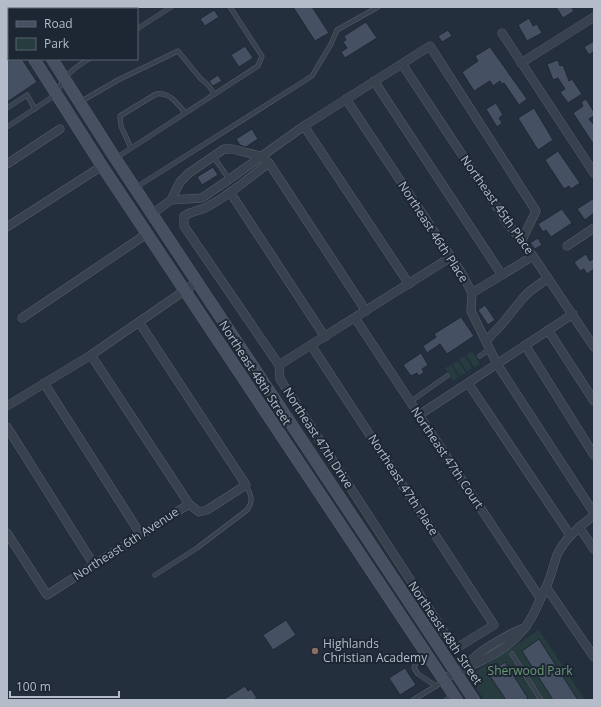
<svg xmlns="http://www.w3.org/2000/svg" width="601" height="707" viewBox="0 0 601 707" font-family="'Open Sans',sans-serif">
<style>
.green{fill:#263c3f}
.building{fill:#455162;stroke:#1f2835}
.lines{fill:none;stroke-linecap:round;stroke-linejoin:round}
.service-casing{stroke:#565f6c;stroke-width:5}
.minor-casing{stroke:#565f6c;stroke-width:9}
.secondary-casing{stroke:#565f6c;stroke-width:12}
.service{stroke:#38414e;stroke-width:4}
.minor{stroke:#38414e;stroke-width:8}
.secondary{stroke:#465061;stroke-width:11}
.education-dot{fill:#8d6e63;stroke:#1d2633;stroke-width:1.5}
.labels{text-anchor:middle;stroke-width:4;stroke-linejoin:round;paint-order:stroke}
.street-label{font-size:12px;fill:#b4bcc9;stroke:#1d2633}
.poi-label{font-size:12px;fill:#b4bcc9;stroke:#1d2633;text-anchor:start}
.park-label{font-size:12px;fill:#6b9a76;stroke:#1d2633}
</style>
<rect width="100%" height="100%" fill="#242f3e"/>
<!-- green -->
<g class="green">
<path d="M472,351L480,364L474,367L466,355Z"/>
<path d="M465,356L472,368L467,372L459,359Z"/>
<path d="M458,361L466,373L460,376L452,364Z"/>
<path d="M451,365L459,377L453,381L445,368Z"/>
<path d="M539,630L585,700H484L469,676Z"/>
</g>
<!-- building -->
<g class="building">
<path d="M293,7H312L329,33L315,41Z"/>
<path d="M556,7H571L574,11L563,18Z"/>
<path d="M214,10L219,17L205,26L200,19Z"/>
<path d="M529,18L533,26L537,24L542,33L527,41L518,25Z"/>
<path d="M366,22L377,38L345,58L341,52L347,48L343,42L346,40L344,36Z"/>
<path d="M448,30L452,36L442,42L438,36Z"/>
<path d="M594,41V51L589,55L584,47Z"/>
<path d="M245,46L253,58L239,67L231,55Z"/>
<path d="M490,47L527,99L519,105L504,83L502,84L500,81L493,86L490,81L474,91L462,72L478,61L475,56Z"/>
<path d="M7,59H22L37,82L7,102Z"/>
<path d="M558,60L560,66L563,65L569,81L572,79L582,94L568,103L560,92L565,89L558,78L553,80L547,64Z"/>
<path d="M218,75L222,81L213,86L209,81Z"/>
<path d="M586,99L594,112V116L589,119L594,125V145L573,113L583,106L581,102Z"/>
<path d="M496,103L503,115L499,118L502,123L497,127L486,109Z"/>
<path d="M534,108L553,140L538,150L518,118Z"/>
<path d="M252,129L258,139L246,147L240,145L236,139Z"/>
<path d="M558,151L580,183L571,189L569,186L564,189L545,160Z"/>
<path d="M213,167L218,175L202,185L197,177Z"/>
<path d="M594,198V213L585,220L577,209Z"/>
<path d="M562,209L572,223L551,237L546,230L543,232L538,224Z"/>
<path d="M538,238L542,245L535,249L530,243Z"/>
<path d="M586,254L590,261L594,258V269L587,274L584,269L580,271L574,262Z"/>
<path d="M485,305L495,320L488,325L478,310Z"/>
<path d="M461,317L474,336L447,354L440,344L427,353L423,346L436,337L434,334Z"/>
<path d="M421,353L428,365L422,369L424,372L419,376L417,373L411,376L403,365Z"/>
<path d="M286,620L296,635L273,650L263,635Z"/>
<path d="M539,639L569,686L578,700H553L522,651Z"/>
<path d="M505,662L528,698L525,700H506L488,673Z"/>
<path d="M405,668L416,685L400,695L389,678Z"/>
<path d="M245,686L248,691L251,689L257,698L253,700H223Z"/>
</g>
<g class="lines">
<defs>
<g id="service">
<path d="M76,7L78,9"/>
<path d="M103,9L106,7"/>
<path d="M137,29L171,7"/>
<path d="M80,102L118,80L178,51L200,78L209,86L214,94"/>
<path d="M7,108L27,95L35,109"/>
<path d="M7,127L51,98C58,92 60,84 66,77C72,69 81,64 89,59"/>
<path d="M131,148L121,126L120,116L156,94C170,92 177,103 185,113"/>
<path d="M213,156L229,179"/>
<path d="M116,158L258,66L262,56L230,7"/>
<path d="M135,188L312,76L331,44L337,30L378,7"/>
<path d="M480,356L490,349"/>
<path d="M410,402L447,376"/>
<path d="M155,575L197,548L247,510C254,500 251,495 246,485"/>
<path d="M426,654L416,662L414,668L418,674L436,686"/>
<path d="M512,654L541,700"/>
<path d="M413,700L444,681"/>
<path d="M446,700L453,695"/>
</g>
<g id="minor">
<path d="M502,33L594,173"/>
<path d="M521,63L594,17"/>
<path d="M402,64L508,224L533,256L594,347"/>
<path d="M374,81L502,275"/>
<path d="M346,99L461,272L472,293L471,311L497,364L594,513"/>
<path d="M304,126L409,284"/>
<path d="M269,163C248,178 228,197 205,208C197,211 192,211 184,216V226L279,365L280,379L455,649L494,625L311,345"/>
<path d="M7,164L60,129"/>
<path d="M230,192L325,337"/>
<path d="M171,200L202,198L224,183L304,126L430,46L536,211L521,242"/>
<path d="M152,214L171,200L180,182L189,173L224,149H232L260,156L269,163L366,311"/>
<path d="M7,227L102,166"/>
<path d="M567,246L594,228"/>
<path d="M472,293L533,256"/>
<path d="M22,318L148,233"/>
<path d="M355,318L540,598"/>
<path d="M548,330L594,401"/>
<path d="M486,341L502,324L523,298L530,291L548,278"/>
<path d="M525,345L594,455"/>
<path d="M91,355L189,504"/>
<path d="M279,365L451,257"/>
<path d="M44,383L141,535"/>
<path d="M468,383L570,535"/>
<path d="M7,406L91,355L197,282"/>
<path d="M419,415L573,314"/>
<path d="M7,427L94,565"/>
<path d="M579,527L594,549"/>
<path d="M7,533L47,595L189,504L199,512L207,510L246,485L139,322"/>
<path d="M546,587L594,657"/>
<path d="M467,667C469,664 471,661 473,659C480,650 513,632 524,628"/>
<path d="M443,679C473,664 503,655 525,628C528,624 530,619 533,615C537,606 542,596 546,587C551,577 553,566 557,555C565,538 579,527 594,515"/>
</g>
<g id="secondary">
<path d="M19,7L20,9"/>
<path d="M7,18L9,21"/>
<path d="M34,59L102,166L457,700"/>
<path d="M52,59L115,158L474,700"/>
</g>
</defs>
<!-- service casing -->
<use href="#service" class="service-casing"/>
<!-- minor casing -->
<use href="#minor" class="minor-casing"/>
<!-- secondary casing -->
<use href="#secondary" class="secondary-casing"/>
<!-- service -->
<use href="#service" class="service"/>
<!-- minor -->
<use href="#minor" class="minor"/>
<!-- secondary -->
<use href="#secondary" class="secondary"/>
</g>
<!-- markers -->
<circle class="education-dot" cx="315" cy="651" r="4"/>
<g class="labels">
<!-- street labels -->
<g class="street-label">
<text transform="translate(497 205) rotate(55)" y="4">Northeast 45th Place</text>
<text transform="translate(433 232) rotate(57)" y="4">Northeast 46th Place</text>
<text transform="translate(255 373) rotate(57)" y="4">Northeast 48th Street</text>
<text transform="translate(318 438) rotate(57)" y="4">Northeast 47th Drive</text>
<text transform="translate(447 458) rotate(56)" y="4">Northeast 47th Court</text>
<text transform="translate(403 485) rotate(57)" y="4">Northeast 47th Place</text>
<text transform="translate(126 544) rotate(-33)" y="4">Northeast 6th Avenue</text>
<text transform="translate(445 633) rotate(56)" y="4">Northeast 48th Street</text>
</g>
<!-- poi labels -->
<g class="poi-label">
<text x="323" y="648">Highlands<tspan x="323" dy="14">Christian Academy</tspan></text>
</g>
<!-- park labels -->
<g class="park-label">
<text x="530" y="675">Sherwood Park</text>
</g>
</g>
<!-- border -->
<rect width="601" height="707" fill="none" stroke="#b4bcc9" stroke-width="16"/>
<!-- legend -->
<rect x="8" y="8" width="130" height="52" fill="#1d2633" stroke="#59626f"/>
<rect x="16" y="21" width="20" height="6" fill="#465061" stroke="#59626f"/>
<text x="44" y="28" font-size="12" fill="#b4bcc9">Road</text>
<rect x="16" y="38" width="20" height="12" fill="#263c3f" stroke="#59626f"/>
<text x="44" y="48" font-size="12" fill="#b4bcc9">Park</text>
<!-- scale -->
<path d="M10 691v6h109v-6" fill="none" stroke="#b4bcc9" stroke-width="2"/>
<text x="16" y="691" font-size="12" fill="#b4bcc9" stroke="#1d2633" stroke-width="3" paint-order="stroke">100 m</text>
</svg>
